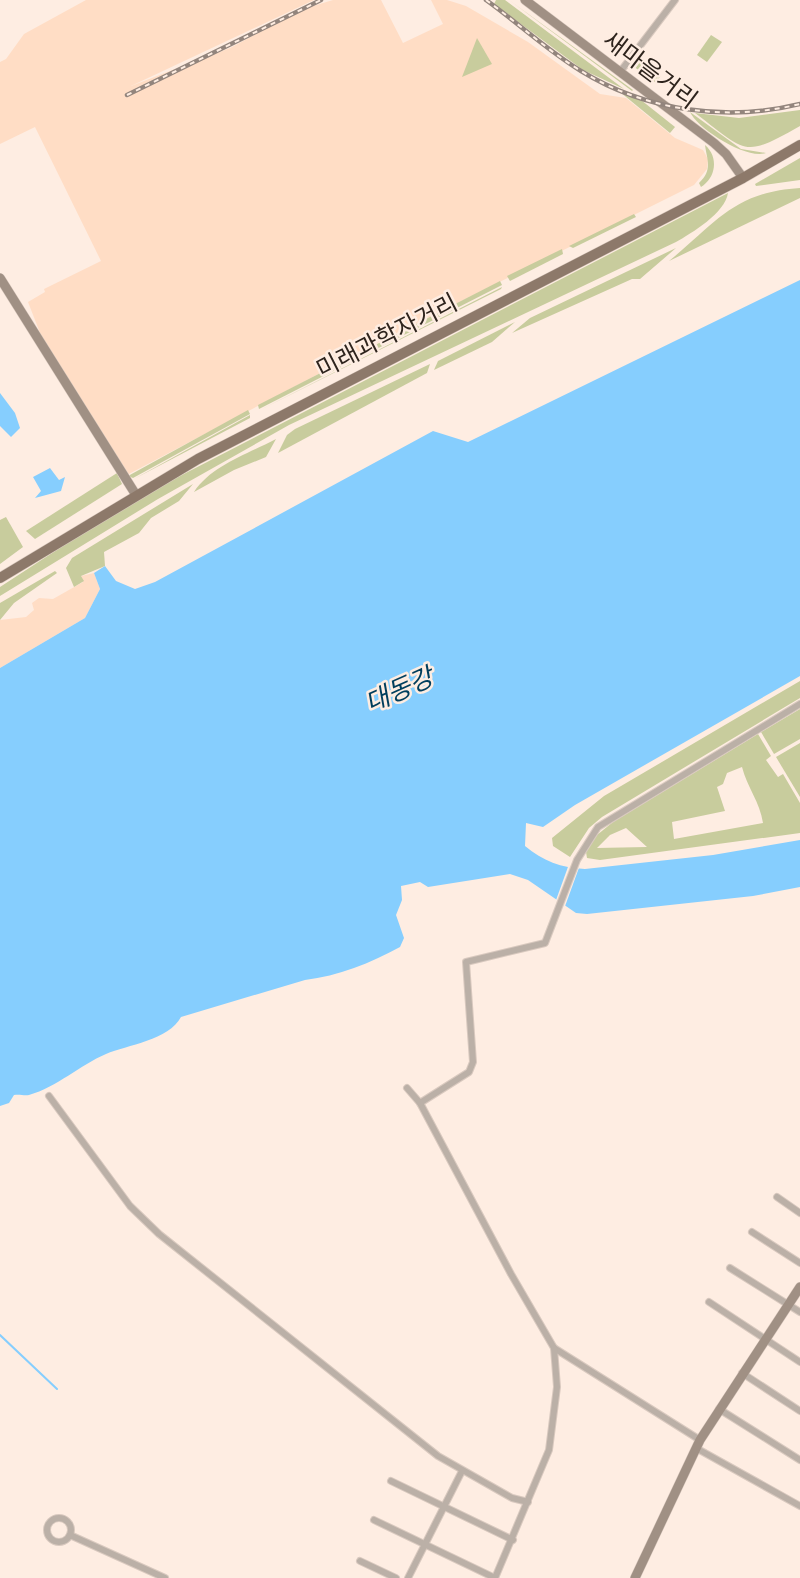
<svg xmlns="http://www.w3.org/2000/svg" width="800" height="1578" viewBox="0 0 800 1578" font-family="'Exo 2','Noto Sans KR',sans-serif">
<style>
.built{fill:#ffddc5}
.green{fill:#c8cc9d;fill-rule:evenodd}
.water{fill:#86cefe}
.pier{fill:#feede2}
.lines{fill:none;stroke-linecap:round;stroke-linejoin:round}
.stream{stroke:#86cefe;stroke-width:2}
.street-casing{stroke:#d9c9bf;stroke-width:8}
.secondary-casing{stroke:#d9c9bf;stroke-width:10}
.primary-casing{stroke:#d9c9bf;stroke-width:11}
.street{stroke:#bbb0a7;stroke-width:6}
.secondary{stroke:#a09084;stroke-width:9}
.primary{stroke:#8d796a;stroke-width:10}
.rail-casing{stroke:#93857d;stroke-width:4.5}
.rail{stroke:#feede2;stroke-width:2;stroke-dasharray:5;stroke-linecap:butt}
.labels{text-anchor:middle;stroke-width:5;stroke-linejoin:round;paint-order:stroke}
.street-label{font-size:24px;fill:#2e241d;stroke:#feede2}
.water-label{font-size:26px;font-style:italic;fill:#003e5d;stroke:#feede2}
</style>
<rect width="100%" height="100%" fill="#feede2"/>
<!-- built -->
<g class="built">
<path d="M86,0H314L131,86L230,48L300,10L333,0H381L403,43L443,24L431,0H447L466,6L528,42L600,94L626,98L675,138L703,150L708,159L707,169L694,185L381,341L127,475L42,338L28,302L45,292L44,289L101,261L35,127L0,144V62L6,59L24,34Z"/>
<path d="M94,573L100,589L85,618L0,668V620L26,617L34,610L32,603L39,598L53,599L83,582L81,576Z"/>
</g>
<!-- green -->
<g class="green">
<path d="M496,0H505L624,89L583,70L494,4Z"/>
<path d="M509,0L633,90L632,91Z"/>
<path d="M711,35L722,42L707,62L697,55Z"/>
<path d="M477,38L492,64L462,77Z"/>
<path d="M638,58L661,75L656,83L633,66Z"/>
<path d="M620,92L641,100L675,127L670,133Z"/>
<path d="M800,110V126C742,159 747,152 695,113L739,118Z"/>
<path d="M690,112L741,149L766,153C746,160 697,128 690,112Z"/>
<path d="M705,145C719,157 716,178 701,187L699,183C713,170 707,160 705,145Z"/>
<path d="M800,158V180L756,186L755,184Z"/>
<path d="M800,188V198L669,261C717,222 734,192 800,188Z"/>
<path d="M728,193C725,213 692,233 676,242L289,425L158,499L0,596V587L92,527L178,477Z"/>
<path d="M634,214L636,217L573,248L569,246Z"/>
<path d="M676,248L640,279H632L512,333L530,318Z"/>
<path d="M562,249L563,254L510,281L507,276Z"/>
<path d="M500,281L502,285L259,409L258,405Z"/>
<path d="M502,287L501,289L260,410Z"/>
<path d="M515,322L492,342L434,370L438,361Z"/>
<path d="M430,364L427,373L278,453L287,435L295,429Z"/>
<path d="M248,410L250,414L133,478L128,476Z"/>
<path d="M250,415V418L134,479Z"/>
<path d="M276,439L266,457L234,470L194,492C212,465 248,454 276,439Z"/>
<path d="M117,473L122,484L35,539L26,531Z"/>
<path d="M193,484L179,501L151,518L139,533L104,552L105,566L81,576L84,581L74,587L66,568L72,558Z"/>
<path d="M6,517L23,547L0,564V520Z"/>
<path d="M55,571L57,573L14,603L0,620V603Z"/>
<path d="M800,681V698L602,817L589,828L570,857L553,846L552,838L604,796Z"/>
<path d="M800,709V739L774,754L761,732Z"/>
<path d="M758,734L771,756L766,760L778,777L783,774L800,803V833L600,860L587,858L586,852L597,835L613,822ZM742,767C747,787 760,802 763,823L674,839L672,822L725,811L717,787L723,784L727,773ZM626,828L647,847L597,848L610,835Z"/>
<path d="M800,743V797L776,757Z"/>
</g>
<!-- water -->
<g class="water">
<path d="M800,280V676L575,805L543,827L526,823L525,846C543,861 561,868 585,869L713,855L800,840V887L753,896L587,914L576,913L528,880L510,874L428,887L420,882L401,886L402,900L396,915L404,938L400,947C371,963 338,976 305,980L181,1017C169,1040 127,1045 106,1054C80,1065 57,1087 29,1095C24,1096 20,1094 14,1095L9,1103L0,1106V668L85,618L100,589L94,573L105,566L116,581L135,589L155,582L433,431L468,442Z"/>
<path d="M0,393L15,413L20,428L11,437L0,426Z"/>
<path d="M50,468L59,480L65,477L61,491L35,498L41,491L33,477Z"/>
</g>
<!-- pier -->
<path class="pier" d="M569,864L580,865L564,909L555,903Z"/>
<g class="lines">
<!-- stream -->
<path class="stream" d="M0,1335L57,1389"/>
<defs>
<g id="street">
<path d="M620,72L675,0"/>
<path d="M407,1088L420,1103L511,1274L554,1348L700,1440"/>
<path d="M49,1096L130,1206L159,1234L438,1456L512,1498L528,1502"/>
<path d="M420,1103L469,1072L473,1062L466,962L545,943L577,860L598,827L800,704"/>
<path d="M777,1197L800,1213"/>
<path d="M752,1232L800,1263"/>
<path d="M730,1268L800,1312"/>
<path d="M709,1302L800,1362"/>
<path d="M742,1373L800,1411"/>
<path d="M719,1409L800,1460"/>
<path d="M696,1448L800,1506"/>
<path d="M391,1481L513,1540"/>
<circle cx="59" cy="1530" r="12"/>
<path d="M374,1520L495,1578"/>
<path d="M70,1535L165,1578"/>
<path d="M360,1561L396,1578"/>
<path d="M408,1578L462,1471"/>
<path d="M495,1578L549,1450L557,1387L554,1348"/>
</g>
<g id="secondary">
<path d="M525,0L714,143L726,154L743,178"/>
<path d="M0,278L136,495"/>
<path d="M635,1578L700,1440L800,1287"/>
</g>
<path id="primary" d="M0,578L198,459L743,178L800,145"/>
</defs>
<!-- street casing -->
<use href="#street" class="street-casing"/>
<!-- secondary casing -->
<use href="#secondary" class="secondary-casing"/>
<!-- primary casing -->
<use href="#primary" class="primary-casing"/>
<!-- street -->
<use href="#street" class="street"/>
<!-- secondary -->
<use href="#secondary" class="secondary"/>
<!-- primary -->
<use href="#primary" class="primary"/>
<defs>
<g id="rail">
<path d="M486,0C518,23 548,51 581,71C646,111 727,122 800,104"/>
<path d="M127,95L321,0"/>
</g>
</defs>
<!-- rail casing -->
<use href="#rail" class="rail-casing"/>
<!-- rail -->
<use href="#rail" class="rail"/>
</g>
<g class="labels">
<!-- street labels -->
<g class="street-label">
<text transform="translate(650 70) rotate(37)" y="8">새마을거리</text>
<text transform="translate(387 336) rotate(-27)" y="8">미래과학자거리</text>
</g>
<!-- water labels -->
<g class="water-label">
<text transform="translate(399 690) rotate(-24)" y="9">대동강</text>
</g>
</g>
</svg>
